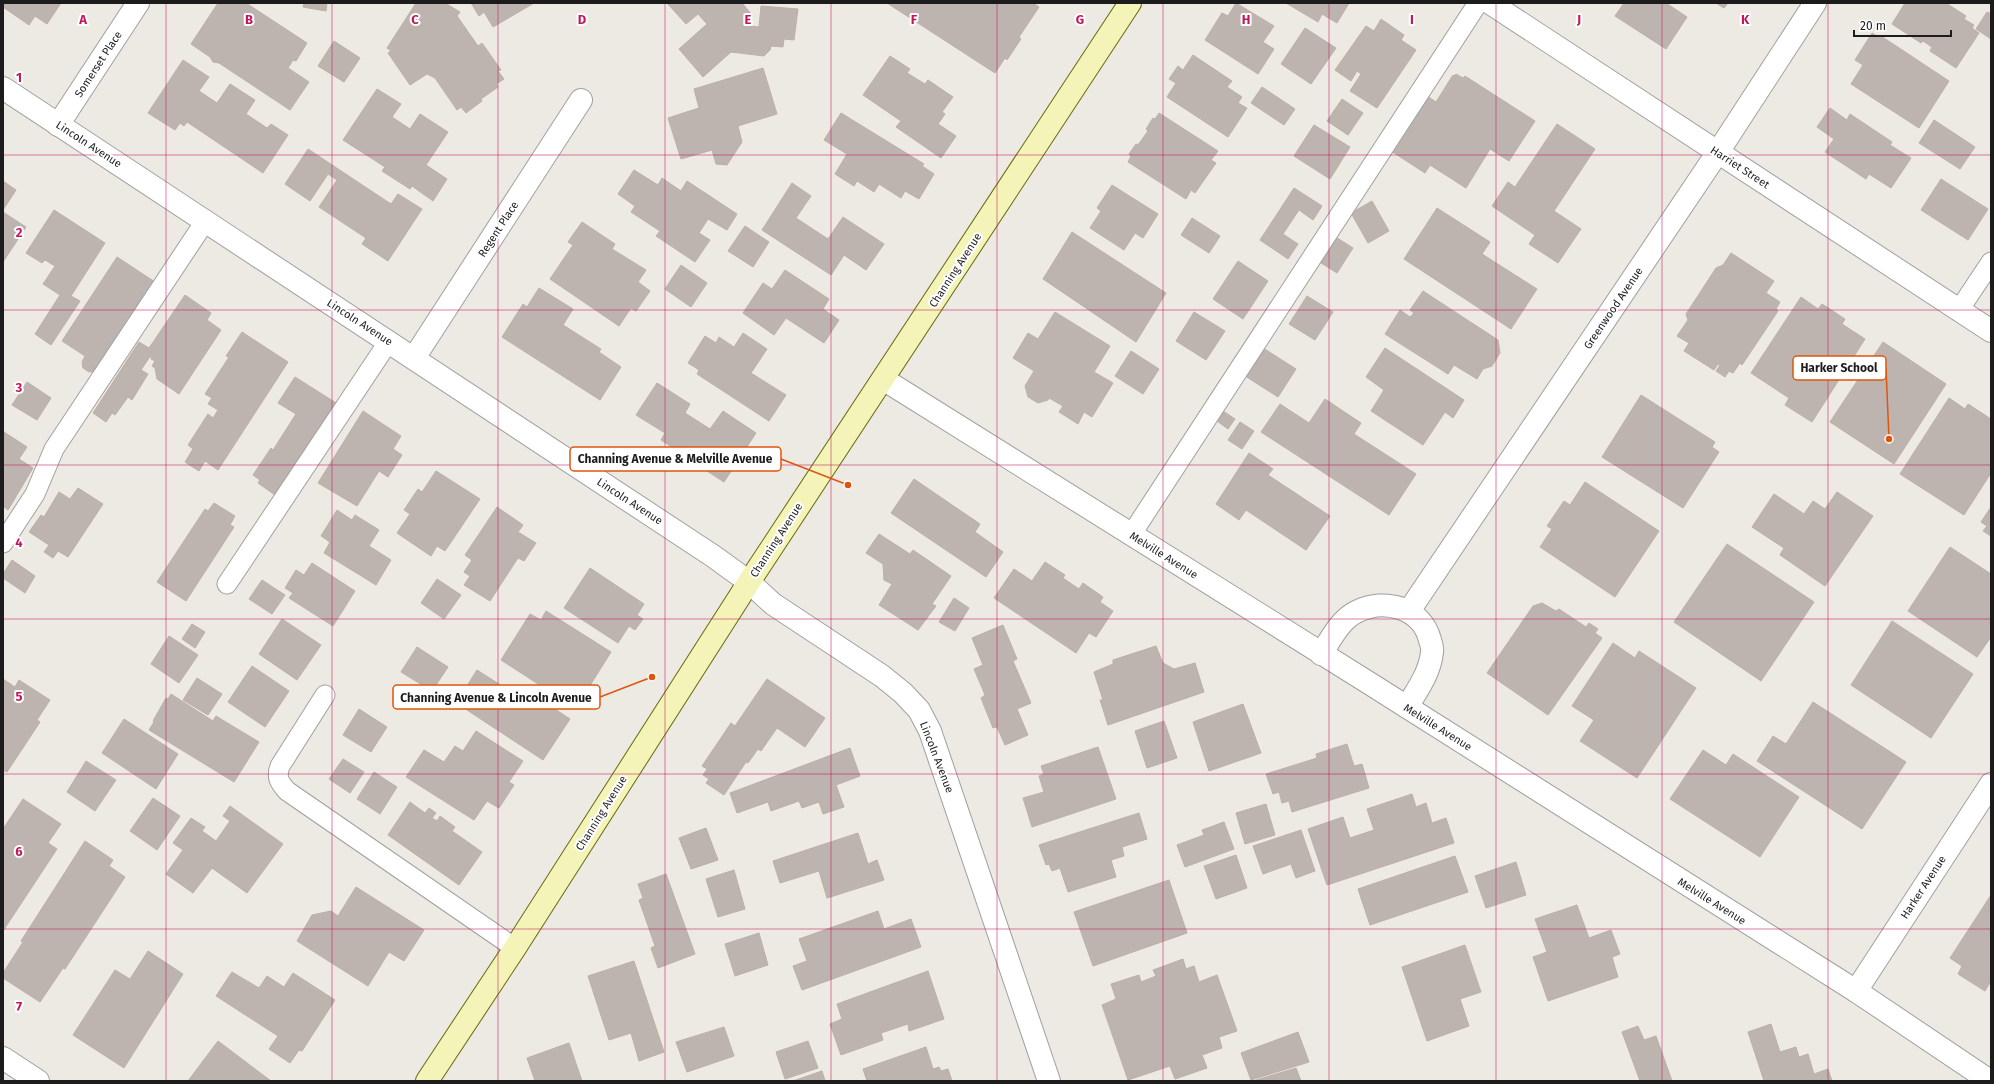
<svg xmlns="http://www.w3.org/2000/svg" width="1994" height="1084" viewBox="0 0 1994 1084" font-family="'Fira Sans',sans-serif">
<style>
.building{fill:#bdb4af;stroke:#bdafa6}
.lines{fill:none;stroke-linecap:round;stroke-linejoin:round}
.lane-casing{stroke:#a0a0a0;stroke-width:21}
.street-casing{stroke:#a0a0a0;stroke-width:24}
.secondary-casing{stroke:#666a0c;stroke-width:24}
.lane{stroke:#fff;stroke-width:19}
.street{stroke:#fff;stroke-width:22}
.secondary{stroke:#f4f4b9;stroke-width:22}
.grid{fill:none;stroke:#c2185b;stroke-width:1;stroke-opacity:0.55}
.labels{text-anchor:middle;stroke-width:4;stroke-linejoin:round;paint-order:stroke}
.street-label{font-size:11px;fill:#1c1c1c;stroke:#fff}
.grid-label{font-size:13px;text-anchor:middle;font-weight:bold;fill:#c2185b;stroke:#fff;stroke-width:4;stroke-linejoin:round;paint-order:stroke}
.leader{fill:none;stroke:#de560d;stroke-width:1.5}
.callout-dot{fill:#de560d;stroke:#fff;stroke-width:1.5}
.callout{fill:#fff;stroke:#de560d;stroke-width:1.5}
.callout-label{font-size:12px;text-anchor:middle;font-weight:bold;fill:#1c1c1c}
</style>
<rect width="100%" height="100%" fill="#ede9e3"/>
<!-- building -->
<g class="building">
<path d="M3,3H61L47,24L35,16L29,25L3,7Z"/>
<path d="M218,3H246L307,43L296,61L293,60L288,68L309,82L290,110L219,63L213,62L210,57L191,44Z"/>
<path d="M304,3H327L326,11L303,7Z"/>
<path d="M416,3H445L460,12L457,16L478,46L482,43L501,70L498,71L504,79L496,84L498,87L481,99L482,101L466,113L461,107L457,110L435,78L427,74L410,85L388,53L391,51L387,48Z"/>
<path d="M471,3H534L493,27L484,12L479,16Z"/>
<path d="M667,3H742L753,16L742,25L759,27L761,6L798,9L794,40L784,39L783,47L771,46L770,50L764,56L731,52L703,77L679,49L707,24L698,14L686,24Z"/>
<path d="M887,3H1033L1039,7L1019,37L1021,39L1007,60L1005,58L995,73Z"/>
<path d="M1236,3L1274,26L1263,42L1274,49L1258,74L1205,40L1222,13L1228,16Z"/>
<path d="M1286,3H1349L1337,23L1322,14L1318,22Z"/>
<path d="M1624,3H1666L1687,17L1666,49L1615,16Z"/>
<path d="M1716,3H1728L1724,8Z"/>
<path d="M1905,3H1946L1966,16L1964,19L1974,25L1972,28L1979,33L1956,68L1930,51L1932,47L1923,41L1921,43L1892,24Z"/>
<path d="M1987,12L1991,14V39L1976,29Z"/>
<path d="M1381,19L1404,35L1401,40L1416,50L1377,108L1350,91L1361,74L1357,71L1351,81L1335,70L1366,26L1374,31Z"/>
<path d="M1305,28L1336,48L1311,84L1281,64Z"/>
<path d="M1872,33L1880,38L1881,36L1949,81L1919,128L1851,84L1863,65L1855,60Z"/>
<path d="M334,41L360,58L344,82L318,66Z"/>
<path d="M1193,55L1232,81L1227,87L1242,97L1238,103L1247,108L1228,137L1167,97L1176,83L1169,79L1178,66L1183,70Z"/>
<path d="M890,56L910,69L907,73L925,84L928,80L953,97L942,112L945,114L938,124L956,136L941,158L896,127L901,121L863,95Z"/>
<path d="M183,60L209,77L199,91L217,103L230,84L255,100L246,114L267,128L271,124L288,135L263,173L187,122L184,126L180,123L175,130L148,113Z"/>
<path d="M763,68L777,114L738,126L742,142L727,165L716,164L712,150L681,159L668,118L699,108L694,89Z"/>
<path d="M1456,74L1463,78L1465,76L1535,121L1509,161L1490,149L1466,188L1430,165L1425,173L1391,151L1427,96L1436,102L1453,75L1454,76Z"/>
<path d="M1262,87L1295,109L1284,125L1251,103Z"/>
<path d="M377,89L401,104L392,117L410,129L420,114L448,132L426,165L447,179L433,201L412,186L410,189L382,171L385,167L343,140Z"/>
<path d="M1342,99L1363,113L1348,135L1327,121Z"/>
<path d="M1830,108L1847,120L1850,114L1892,142L1890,145L1911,158L1891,188L1869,174L1866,179L1825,152L1834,139L1817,127Z"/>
<path d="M841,113L924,164L922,166L934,174L919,199L905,191L901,198L879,184L874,192L857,181L854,186L835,174L847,154L824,140Z"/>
<path d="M1159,113L1218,151L1211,160L1216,163L1195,193L1191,190L1186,199L1128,162L1131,156L1129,154L1136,144L1138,145L1148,131L1146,129L1153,118L1155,119Z"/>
<path d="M1934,120L1975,147L1960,169L1919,143Z"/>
<path d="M1557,124L1595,149L1554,211L1581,229L1558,263L1529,244L1535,235L1492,206L1508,182L1515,187Z"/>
<path d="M1314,125L1350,147L1330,179L1294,156Z"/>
<path d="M308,149L391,204L398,194L422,209L388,261L362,244L366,238L319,207L337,180L328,174L310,201L285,184Z"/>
<path d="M634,170L658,185L662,178L681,191L687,181L737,214L727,230L708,219L699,233L710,240L695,262L656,236L660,231L631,212L635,206L618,194Z"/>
<path d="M1941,179L1988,209L1968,240L1921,210Z"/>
<path d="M3,181L16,190L3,210Z"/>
<path d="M792,183L811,196L796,218L828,239L843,217L884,244L866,270L844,255L831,275L762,230Z"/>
<path d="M1112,185L1158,214L1143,238L1135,233L1124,250L1090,228L1101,211L1097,208Z"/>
<path d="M1294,188L1322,206L1313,220L1299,210L1283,234L1298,244L1288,259L1260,240Z"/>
<path d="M1372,201L1389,231L1368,243L1351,213Z"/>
<path d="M1437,208L1490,242L1482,254L1537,289L1511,329L1404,259Z"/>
<path d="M54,210L105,243L71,296L80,301L51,345L35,334L60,295L43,284L55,266L45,260L42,263L26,253Z"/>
<path d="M3,212L26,227L3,262Z"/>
<path d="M1192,218L1220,236L1209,253L1181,235Z"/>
<path d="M582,222L615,244L612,249L646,270L638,282L650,291L636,311L631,308L619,326L550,279L573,245L568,242Z"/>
<path d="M745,226L769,242L753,267L728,251Z"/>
<path d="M1072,232L1166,293L1136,342L1043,279Z"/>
<path d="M1334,236L1353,248L1337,273L1318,261Z"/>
<path d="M1731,253L1774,281L1766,293L1780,302L1776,309L1778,311L1742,365L1740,363L1733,373L1729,371L1725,377L1716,371L1720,365L1718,364L1714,370L1684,351L1689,343L1677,336L1688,320L1686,314L1716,268L1723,265Z"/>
<path d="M117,257L155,282L98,371L89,372L83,368L82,362L85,356L62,341Z"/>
<path d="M1238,261L1268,281L1243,319L1213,299Z"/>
<path d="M681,265L707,283L691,307L665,289Z"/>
<path d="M785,270L829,299L823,309L839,320L824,343L786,318L774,335L743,313L763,283L772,289Z"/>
<path d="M539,288L573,309L563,325L601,349L599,352L621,367L600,400L502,337L523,304L527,307Z"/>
<path d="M1423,291L1498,340L1500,353L1492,366L1483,369L1477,379L1454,365L1448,374L1385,334L1400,310L1410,317L1414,313L1410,310Z"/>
<path d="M185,295L211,313L207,320L221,330L179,394L157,379L155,368L152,366L155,361L151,359V355L141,370L148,374L132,400L128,397L115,415L112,413L106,422L93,413L139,342L149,348Z"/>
<path d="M1307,296L1333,312L1315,340L1289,324Z"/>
<path d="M1801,297L1818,309L1822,304L1845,319L1842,324L1865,339L1812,422L1785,405L1789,398L1751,373Z"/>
<path d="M1055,312L1110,346L1094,372L1113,383L1092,417L1084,412L1078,424L1059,412L1063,406L1049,398L1048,400L1038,403L1028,397L1025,386L1034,371L1013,358L1028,333L1038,339Z"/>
<path d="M1194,312L1225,331L1206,360L1176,341Z"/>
<path d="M242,332L288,362L218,470L205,461L199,471L185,462L193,449L188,445L208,414L213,418L218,410L208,404L212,398L205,394L229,357L226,356Z"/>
<path d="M743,333L767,349L751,373L786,395L769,421L697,374L699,370L688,363L705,336L716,343L719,337L734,347Z"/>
<path d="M1883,342L1946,384L1894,464L1830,422Z"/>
<path d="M1260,346L1296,369L1278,397L1242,374Z"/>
<path d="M1385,348L1464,400L1453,418L1445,412L1423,445L1371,411L1384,390L1366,377Z"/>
<path d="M1131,351L1159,369L1143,394L1115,376Z"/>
<path d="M295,377L341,406L275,495L258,483L260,480L253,475L271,448L273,450L296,414L278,403Z"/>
<path d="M27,382L51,398L37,420L12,405Z"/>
<path d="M657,383L690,404L685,413L710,429L723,411L756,433L724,482L690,460L695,453L685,447L681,453L661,440L665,433L636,415Z"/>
<path d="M1641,395L1715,442L1712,447L1719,452L1683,508L1602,457Z"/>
<path d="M1949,398L1965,409L1968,404L1991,419V473L1964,515L1900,474Z"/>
<path d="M1325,399L1361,423L1354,434L1416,474L1389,515L1261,432L1280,404L1309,423Z"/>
<path d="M363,411L401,436L393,449L402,455L388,477L379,471L357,506L318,483Z"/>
<path d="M1223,411L1235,419L1228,429L1217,421Z"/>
<path d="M1240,422L1254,431L1242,449L1228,440Z"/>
<path d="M4,432L27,447L19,459L33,468L8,510L3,506Z"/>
<path d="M1249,453L1273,469L1268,475L1330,516L1306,550L1246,510L1239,520L1216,504Z"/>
<path d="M436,471L480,499L445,551L437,546L431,556L397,533L410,514L404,510L418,489L422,492Z"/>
<path d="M914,479L980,524L975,532L1003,552L986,577L891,513Z"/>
<path d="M1585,482L1659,531L1615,597L1540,547L1552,529L1547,526L1564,501L1570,505Z"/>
<path d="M78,488L103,504L68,557L58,551L53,558L44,552L49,545L29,532L41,515L44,517L59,492L70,499Z"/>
<path d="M1837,492L1873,516L1825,586L1780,555L1784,548L1752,527L1774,494L1804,514L1813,501L1825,509Z"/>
<path d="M214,503L235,516L230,525L234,527L186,601L157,582L205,509L208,511Z"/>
<path d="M497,507L523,525L518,532L536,543L524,561L518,558L490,601L464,585L470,576L464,572L472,560L465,555Z"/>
<path d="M1991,507V536L1983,531L1987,526L1981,522Z"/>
<path d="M337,510L352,520L355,515L379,530L369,546L391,560L376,585L324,553L330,542L321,536Z"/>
<path d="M879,534L910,554L913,550L951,576L932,604L936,606L918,630L879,605L892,584L884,580L883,564L866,553Z"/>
<path d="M1727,544L1814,602L1761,681L1674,622Z"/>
<path d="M1950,547L1991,574V637L1977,657L1908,611Z"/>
<path d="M12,560L35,576L25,593L3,578V574Z"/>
<path d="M1045,562L1065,575L1063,578L1079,589L1083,583L1103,597L1100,602L1113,611L1096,637L1089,633L1076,653L994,598L1014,569L1032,581Z"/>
<path d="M312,563L355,591L333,626L289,598L293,593L285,588L296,570L304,575Z"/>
<path d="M590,568L644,604L637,615L643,619L635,630L629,626L618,643L564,608Z"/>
<path d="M437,579L461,595L444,619L421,603Z"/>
<path d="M262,580L285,595L272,614L249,599Z"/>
<path d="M954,598L969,608L955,631L939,622Z"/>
<path d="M1542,603L1556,611L1559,609L1586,627L1589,623L1598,629L1595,633L1602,638L1548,715L1487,673L1533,606Z"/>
<path d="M546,611L611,652L579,703L555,688L552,693L501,660L530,614L541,620Z"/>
<path d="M282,619L321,645L297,680L259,654Z"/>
<path d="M1892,621L1973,674L1931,738L1851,685Z"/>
<path d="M192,624L205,632L195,648L182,639Z"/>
<path d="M1003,625L1017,659L1013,661L1031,703L1017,709L1028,735L1005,745L997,727L993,728L981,698L985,695L974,669L983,665L972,638Z"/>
<path d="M169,636L198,655L179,683L151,664Z"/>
<path d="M1613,643L1635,658L1639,651L1696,688L1637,778L1580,741L1594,720L1572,706Z"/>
<path d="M1156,646L1163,663L1174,669L1195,663L1204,692L1108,725L1100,700H1103L1094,672L1113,664V660Z"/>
<path d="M417,647L448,667L432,691L401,672Z"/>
<path d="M252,666L289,691L265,727L228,702Z"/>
<path d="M477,670L524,700L529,692L570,719L543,760L467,710L468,707L458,700Z"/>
<path d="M197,678L222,694L208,715L183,700Z"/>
<path d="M3,679L15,687L19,680L50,700L37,720L40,722L7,772L3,770Z"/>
<path d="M767,679L825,718L805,747L777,728L761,751L758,749L748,763L746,762L724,795L706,783L709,779L703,775L707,769L702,766L731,723L735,726Z"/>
<path d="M171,694L213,721L216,716L259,742L234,782L149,730L154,722L153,721L166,698L168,699Z"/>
<path d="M1813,702L1906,762L1862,829L1757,761L1773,736L1786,744Z"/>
<path d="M1243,704L1261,753L1209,771L1193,722Z"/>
<path d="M359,709L387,727L371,752L343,735Z"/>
<path d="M124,719L178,754L156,789L102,753Z"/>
<path d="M1164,721L1177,758L1147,768L1135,731Z"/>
<path d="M476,731L523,761L509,782L514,785L499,808L487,801L474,820L406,777L424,750L444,762L455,746L463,751Z"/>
<path d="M1347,744L1354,766L1362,764L1369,788L1292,812L1289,801L1282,803L1279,792L1273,794L1266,774L1317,758L1316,754Z"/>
<path d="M1098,747L1116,799L1032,827L1023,798L1044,792L1039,776L1044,774L1041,766Z"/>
<path d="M850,748L860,776L836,785L844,807L823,814L819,802L802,808L799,801L771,811L768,802L737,813L730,793Z"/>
<path d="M1703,750L1726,765L1733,754L1799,797L1760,857L1670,799Z"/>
<path d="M343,759L364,772L350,793L329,779Z"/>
<path d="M86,761L116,780L95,811L67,792Z"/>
<path d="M374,772L397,787L380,814L357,799Z"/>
<path d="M1412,794L1416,807L1426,803L1432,823L1446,818L1454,843L1327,885L1308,829L1343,817L1350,838L1374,830L1367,809Z"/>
<path d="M153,798L180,816L157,850L130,831Z"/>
<path d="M23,799L61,824L48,843L57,849L3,931V829Z"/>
<path d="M410,802L425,813L429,808L436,813L432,818L437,821L440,816L455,827L452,831L482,852L459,885L388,835Z"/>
<path d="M1266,804L1275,835L1245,844L1236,813Z"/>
<path d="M230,806L283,844L247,893L212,868L193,893L166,874L183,850L173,843L191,818L205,827L202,831L216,841L230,821L223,816Z"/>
<path d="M1139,813L1147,839L1122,847L1124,856L1111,860L1116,877L1068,892L1060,868L1052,871L1049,864L1046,865L1039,845Z"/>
<path d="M1224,822L1234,849L1185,867L1177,845L1204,835L1202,830Z"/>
<path d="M706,828L718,860L691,869L679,838Z"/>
<path d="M1301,830L1315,871L1296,878L1291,864L1263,874L1253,846Z"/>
<path d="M858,833L868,864L877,860L884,880L827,898L819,871L780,883L773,861Z"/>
<path d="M85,841L113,860L109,866L125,877L65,969L63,968L40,1002L3,978V973L23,942L21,941Z"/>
<path d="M1236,855L1247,888L1216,899L1204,866Z"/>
<path d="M1455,856L1468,892L1370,925L1358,889Z"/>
<path d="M1516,862L1526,895L1486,908L1475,876Z"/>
<path d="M734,870L745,909L718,917L706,879Z"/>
<path d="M666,874L695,954L658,968L651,948L655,946L639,900L643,898L638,884Z"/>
<path d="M1169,880L1187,933L1093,966L1074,912Z"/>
<path d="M356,887L424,930L404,961L389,952L368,986L297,941L312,915L331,911L338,916Z"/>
<path d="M1991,895V981L1985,991L1958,974L1962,966L1950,958Z"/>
<path d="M1577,905L1589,938L1611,930L1620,954L1612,957L1618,977L1548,1001L1533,957L1547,952L1535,919Z"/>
<path d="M878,911L884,929L911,919L921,947L802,990L793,966L807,961L799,939Z"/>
<path d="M759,933L768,965L735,976L725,944Z"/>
<path d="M1465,945L1481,992L1460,999L1469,1026L1427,1041L1402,967Z"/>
<path d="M148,951L183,974L124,1068L73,1035L115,970L130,979Z"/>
<path d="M1183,959L1186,969L1194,966L1199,982L1217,975L1237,1031L1219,1037L1222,1048L1202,1055L1207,1068L1175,1079L1170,1066L1128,1080L1102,1005L1116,999L1111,984L1139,975L1141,982L1156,976L1153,970Z"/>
<path d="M634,961L664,1052L639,1061L631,1033L609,1040L588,976Z"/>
<path d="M928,971L944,1019L909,1031L908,1024L881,1033L883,1040L841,1055L830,1024L842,1019L837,1004Z"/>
<path d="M232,972L259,988L267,976L284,987L293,973L335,1000L302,1051L299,1050L290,1063L269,1049L278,1036L216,996Z"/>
<path d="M1771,1024L1780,1052L1796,1047L1799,1057L1808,1054L1814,1074L1828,1069L1832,1081H1764L1748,1032Z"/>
<path d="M1638,1026L1644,1040L1656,1036L1672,1081H1640L1622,1032Z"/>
<path d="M724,1027L734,1056L687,1072L676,1042Z"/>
<path d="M1298,1032L1309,1062L1251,1080L1241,1053Z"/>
<path d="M218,1041L271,1081H188Z"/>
<path d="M808,1041L818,1068L785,1079L776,1052Z"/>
<path d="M569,1043L582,1081H535L527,1058Z"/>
<path d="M926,1047L933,1069L939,1067L941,1071L948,1069L952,1081H867L863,1069Z"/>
<path d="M1296,1068L1301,1081H1253Z"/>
<path d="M822,1071L825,1081H793Z"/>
</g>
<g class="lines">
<defs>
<g id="lane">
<path d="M1959,310L1991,262"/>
<path d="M1131,535L1478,3"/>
<path d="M3,543L35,494L54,449L206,220"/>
<path d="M227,584L389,341"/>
<path d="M325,695L280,766C276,777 279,782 287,791L515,948"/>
</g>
<g id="street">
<path d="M1490,3L1991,331"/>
<path d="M3,88L713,556L749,582L773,604L882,676L903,693L919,710L930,731L1049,1081"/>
<path d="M58,125L138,3"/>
<path d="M414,358L581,100"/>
<path d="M883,379L1369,683L1856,991L1990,1081"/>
<path d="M1409,611L1718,152L1815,3"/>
<path d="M1321,654C1331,639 1340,620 1356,612C1385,597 1422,608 1430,640C1431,644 1433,648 1432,652C1430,673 1417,690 1407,707"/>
<path d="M1856,991L1991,784"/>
<path d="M3,1058L38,1081"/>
</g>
<path id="secondary" d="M427,1081L515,948L749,582L1130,3"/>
</defs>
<!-- lane casing -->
<use href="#lane" class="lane-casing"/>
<!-- street casing -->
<use href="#street" class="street-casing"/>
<!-- secondary casing -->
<use href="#secondary" class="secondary-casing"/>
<!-- lane -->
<use href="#lane" class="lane"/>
<!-- street -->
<use href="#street" class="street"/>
<!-- secondary -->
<use href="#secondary" class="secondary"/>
</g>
<!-- grid -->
<path class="grid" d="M166,3V1081M332,3V1081M498,3V1081M665,3V1081M831,3V1081M997,3V1081M1163,3V1081M1329,3V1081M1496,3V1081M1662,3V1081M1828,3V1081M3,155H1991M3,310H1991M3,465H1991M3,619H1991M3,774H1991M3,929H1991"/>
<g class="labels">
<!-- street labels -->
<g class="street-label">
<text transform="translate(98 64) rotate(-57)" y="4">Somerset Place</text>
<text transform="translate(89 144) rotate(33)" y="4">Lincoln Avenue</text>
<text transform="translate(1740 167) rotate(33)" y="4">Harriet Street</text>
<text transform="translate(498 229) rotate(-57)" y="4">Regent Place</text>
<text transform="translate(955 270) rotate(-57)" y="4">Channing Avenue</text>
<text transform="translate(1613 308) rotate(-56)" y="4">Greenwood Avenue</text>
<text transform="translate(360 322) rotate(33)" y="4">Lincoln Avenue</text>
<text transform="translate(630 501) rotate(33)" y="4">Lincoln Avenue</text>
<text transform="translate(776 540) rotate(-57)" y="4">Channing Avenue</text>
<text transform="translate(1164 555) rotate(32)" y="4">Melville Avenue</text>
<text transform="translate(1438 727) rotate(32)" y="4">Melville Avenue</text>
<text transform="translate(937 757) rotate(69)" y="4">Lincoln Avenue</text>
<text transform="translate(601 813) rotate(-58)" y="4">Channing Avenue</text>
<text transform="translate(1923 887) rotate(-57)" y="4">Harker Avenue</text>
<text transform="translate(1712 901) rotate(32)" y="4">Melville Avenue</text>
</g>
</g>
<g class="grid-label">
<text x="83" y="24">A</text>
<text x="249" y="24">B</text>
<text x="415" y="24">C</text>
<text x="582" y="24">D</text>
<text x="748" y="24">E</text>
<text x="914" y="24">F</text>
<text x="1080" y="24">G</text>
<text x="1246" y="24">H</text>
<text x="1412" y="24">I</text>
<text x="1579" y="24">J</text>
<text x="1745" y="24">K</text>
<text x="19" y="82">1</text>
<text x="19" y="237">2</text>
<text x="19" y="392">3</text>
<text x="19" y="547">4</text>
<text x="19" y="701">5</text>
<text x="19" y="856">6</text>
<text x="19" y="1011">7</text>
</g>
<!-- callouts -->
<path class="leader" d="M1889 439L1886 368M848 485L781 459M652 677L600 697"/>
<g class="callout-dot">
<circle cx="1889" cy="439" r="4"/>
<circle cx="848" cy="485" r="4"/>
<circle cx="652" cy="677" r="4"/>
</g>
<g class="callout">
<rect x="1793" y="356" width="93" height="24" rx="4"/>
<rect x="570" y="447" width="211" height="24" rx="4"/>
<rect x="393" y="685" width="207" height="24" rx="4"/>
</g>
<g class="callout-label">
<text x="1839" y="372">Harker School</text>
<text x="675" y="463">Channing Avenue &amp; Melville Avenue</text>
<text x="496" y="702">Channing Avenue &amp; Lincoln Avenue</text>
</g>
<!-- border -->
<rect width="1994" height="1084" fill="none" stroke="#1c1c1c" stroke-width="8"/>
<!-- scale -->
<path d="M1854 30v6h97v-6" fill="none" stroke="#1c1c1c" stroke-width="2"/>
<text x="1860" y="30" font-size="12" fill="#1c1c1c" stroke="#ffffff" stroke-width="3" paint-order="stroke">20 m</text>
</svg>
